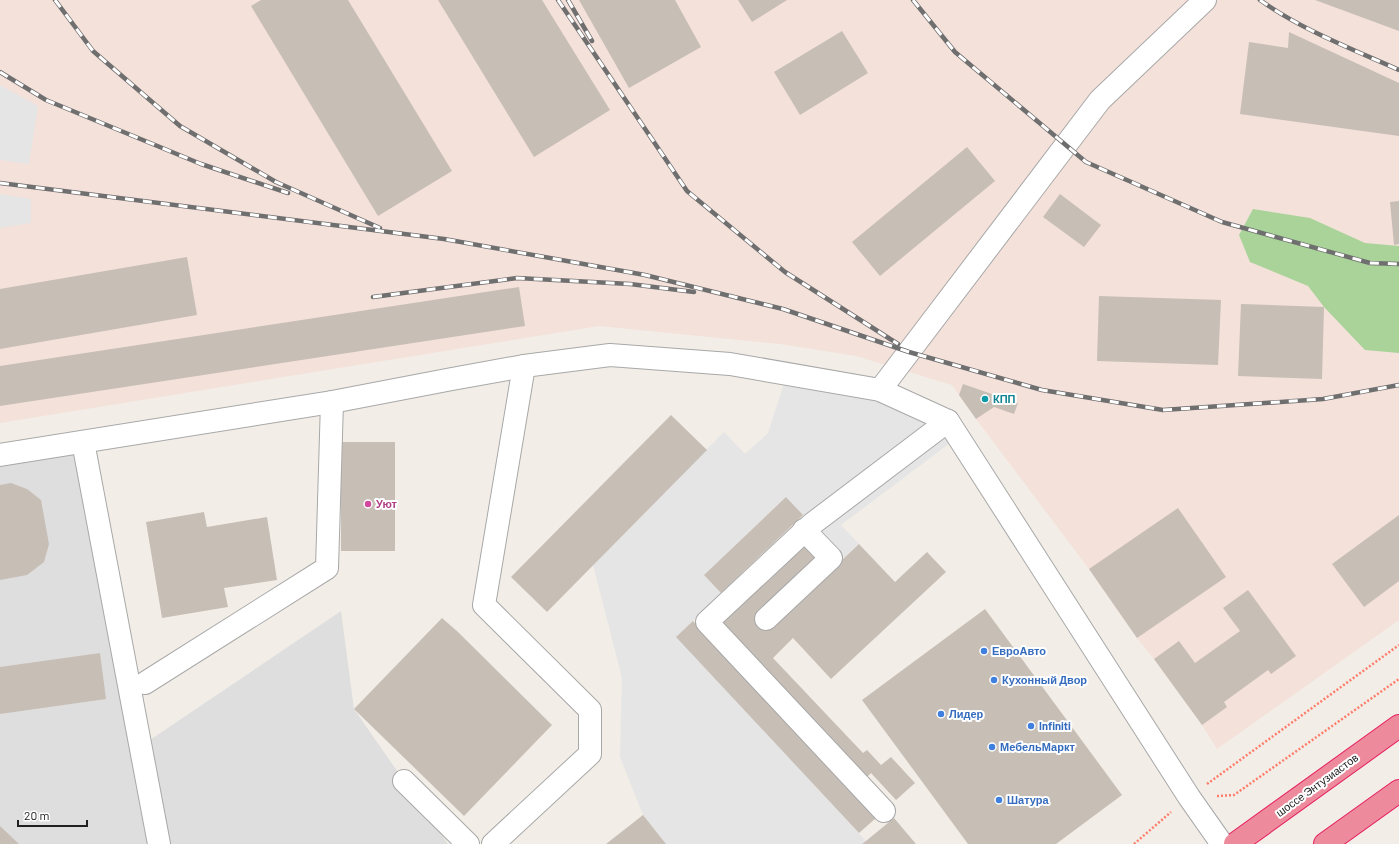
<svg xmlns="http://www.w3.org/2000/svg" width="1399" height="844" viewBox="0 0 1399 844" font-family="Barlow,sans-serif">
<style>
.residential{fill:#dfdede}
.military{fill:#f4e1da}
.forest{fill:#aad39a}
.parking{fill:#e5e5e5}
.building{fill:#c7beb6}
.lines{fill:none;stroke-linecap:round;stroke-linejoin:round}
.minor-casing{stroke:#a8a8a8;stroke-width:24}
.highway-casing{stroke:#e61e60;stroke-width:24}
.path{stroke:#ff7c6b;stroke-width:2.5;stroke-dasharray:2 2;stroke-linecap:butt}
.minor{stroke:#fff;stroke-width:22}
.highway{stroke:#ed8b9c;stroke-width:22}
.rail-casing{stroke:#6f6f6f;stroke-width:4.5}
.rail{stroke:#fff;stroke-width:3;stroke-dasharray:9;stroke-linecap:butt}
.culture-dot{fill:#0f9aa8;stroke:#fff;stroke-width:1.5}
.hotel-dot{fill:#d1479c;stroke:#fff;stroke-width:1.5}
.shop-dot{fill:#3f7fe0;stroke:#fff;stroke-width:1.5}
.labels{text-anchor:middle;stroke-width:4;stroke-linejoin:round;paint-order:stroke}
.culture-label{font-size:11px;font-weight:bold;fill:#0d838f;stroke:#fff;text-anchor:start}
.hotel-label{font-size:11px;font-weight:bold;fill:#b23c85;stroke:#fff;text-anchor:start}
.shop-label{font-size:11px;font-weight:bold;fill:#366cbe;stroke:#fff;text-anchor:start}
.street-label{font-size:11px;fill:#212121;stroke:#fff}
</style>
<rect width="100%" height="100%" fill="#f2eee7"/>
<!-- residential -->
<path class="residential" d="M83,442L141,746L341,611L354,709L448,844H0V455Z"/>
<!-- military -->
<path class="military" d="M0,0H1399V620L1217,749L1202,725L1154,659L1137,638L1089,569L976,419L952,385L856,356L780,344L599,326L0,423Z"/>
<!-- forest -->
<path class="forest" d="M1253,209L1310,218L1365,243L1399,246V353L1365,350L1324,307L1308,286L1250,262L1239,235Z"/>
<!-- parking -->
<g class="parking">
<path d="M0,85L38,106L29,164L0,160Z"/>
<path d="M0,194L31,199V223L0,228Z"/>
<path d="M787,374L880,390L958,437L841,525L859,544L844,558L786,497L704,575L721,593L677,637L866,841L862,844H666L643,815L620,757L622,678L593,565L724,432L745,454L768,433Z"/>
</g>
<!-- building -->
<g class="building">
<path d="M261,0H348L452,171L378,216L251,6Z"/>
<path d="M438,0H542L610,110L534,157Z"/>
<path d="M579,0H675L701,47L629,88Z"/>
<path d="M738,0H787L752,22Z"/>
<path d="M1315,0H1399V31Z"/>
<path d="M842,31L868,73L800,115L774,72Z"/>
<path d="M1289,32L1399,83V136L1240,114L1249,42L1288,48Z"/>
<path d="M967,147L995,181L880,276L852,242Z"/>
<path d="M1060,194L1101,225L1084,247L1043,217Z"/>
<path d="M1399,201V244L1394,245L1390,202Z"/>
<path d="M187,257L197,315L0,349V289Z"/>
<path d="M519,287L525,326L0,406V366Z"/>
<path d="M1099,296L1221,300L1218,365L1097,361Z"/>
<path d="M1241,304L1324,307L1322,379L1238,376Z"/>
<path d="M963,384L1018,403L1014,414L994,407L976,419L959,395Z"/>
<path d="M671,415L707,450L547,612L511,577Z"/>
<rect x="341" y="442" width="54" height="109"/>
<path d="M11,483L27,489L41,500L49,544L44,562L27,575L0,580V485Z"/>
<path d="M786,497L803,515L721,593L704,575Z"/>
<path d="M1178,508L1226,577L1137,638L1089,569Z"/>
<path d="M204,512L207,527L267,517L277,580L224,588L228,607L162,618L146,522Z"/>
<path d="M1399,515V581L1364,607L1332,564Z"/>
<path d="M806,543L819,556L772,626L859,544L895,582L927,552L946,572L831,679L793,638L773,658L863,753L867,750L881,765L891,757L915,783L896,800L871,773L867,777L721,623Z"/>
<path d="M1248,590L1296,656L1271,674L1268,670L1224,702L1227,707L1202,725L1154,659L1179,641L1195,663L1240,631L1223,608Z"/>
<path d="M985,609L1122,795L1056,844H968L862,700Z"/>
<path d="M442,618L458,632L552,725L464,816L354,709Z"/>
<path d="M693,621L876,818L859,833L676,637Z"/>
<path d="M100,653L106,699L0,714V667Z"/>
<path d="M643,815L666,844H606Z"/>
<path d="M894,818L916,844H862L866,841Z"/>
<path d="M0,826L19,844H0Z"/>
</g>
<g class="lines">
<defs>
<g id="minor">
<path d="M880,390L1100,100L1205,0"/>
<path d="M83,442L159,844"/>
<path d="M0,455L332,402L452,379L524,366L610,355L730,364L880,390L948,421L1189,797L1222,844"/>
<path d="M766,619L831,558L804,530"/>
<path d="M145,683L327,568L332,402"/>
<path d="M404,781L468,844"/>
<path d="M884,811L707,622L812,524L948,421"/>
<path d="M493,844L590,754V710L484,605L524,366"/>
</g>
<g id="highway">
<path d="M1235,844L1399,726"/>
<path d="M1325,844L1399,791"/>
</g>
</defs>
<!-- minor casing -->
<use href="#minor" class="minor-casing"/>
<!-- highway casing -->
<use href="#highway" class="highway-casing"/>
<!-- path -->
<g class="path">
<path d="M1207,784L1399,645"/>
<path d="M1217,796L1234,795L1399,679"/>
<path d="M1134,844L1171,812"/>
</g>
<!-- minor -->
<use href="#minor" class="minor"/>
<!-- highway -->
<use href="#highway" class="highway"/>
<defs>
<g id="rail">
<path d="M55,0L93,51L180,126L276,182L380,228"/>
<path d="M558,0L687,191L785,272L898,344"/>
<path d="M568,0L592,41"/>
<path d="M913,0L955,52L1086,162L1222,222L1370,263L1399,264"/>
<path d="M1260,0C1302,30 1352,49 1399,70"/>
<path d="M0,72L46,100L201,164L288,193"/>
<path d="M0,183L444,239L645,275L783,309L909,352L1042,390L1163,410L1323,399L1399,385"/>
<path d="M373,297L517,278L630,284L694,292"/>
</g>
</defs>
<!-- rail casing -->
<use href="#rail" class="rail-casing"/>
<!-- rail -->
<use href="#rail" class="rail"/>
</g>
<!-- markers -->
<circle class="culture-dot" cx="985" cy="399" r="4"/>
<circle class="hotel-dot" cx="368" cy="504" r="4"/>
<g class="shop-dot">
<circle cx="984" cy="651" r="4"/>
<circle cx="994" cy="680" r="4"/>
<circle cx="941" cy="714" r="4"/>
<circle cx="1031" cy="726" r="4"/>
<circle cx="992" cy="747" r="4"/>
<circle cx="999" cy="800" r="4"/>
</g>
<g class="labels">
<!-- culture labels -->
<g class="culture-label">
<text x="993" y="403">КПП</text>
</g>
<!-- hotel labels -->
<g class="hotel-label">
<text x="376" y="508">Уют</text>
</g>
<!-- shop labels -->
<g class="shop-label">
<text x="992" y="655">ЕвроАвто</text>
<text x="1002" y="684">Кухонный Двор</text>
<text x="949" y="718">Лидер</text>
<text x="1039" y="730">Infiniti</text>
<text x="1000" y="751">МебельМаркт</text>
<text x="1007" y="804">Шатура</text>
</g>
<!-- street labels -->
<g class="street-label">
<text transform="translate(1317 785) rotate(-36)" y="4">шоссе Энтузиастов</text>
</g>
</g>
<!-- scale -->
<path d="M18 820v6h69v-6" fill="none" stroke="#212121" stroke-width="2"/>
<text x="24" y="820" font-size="12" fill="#212121" stroke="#ffffff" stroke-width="3" paint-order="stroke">20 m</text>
</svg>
